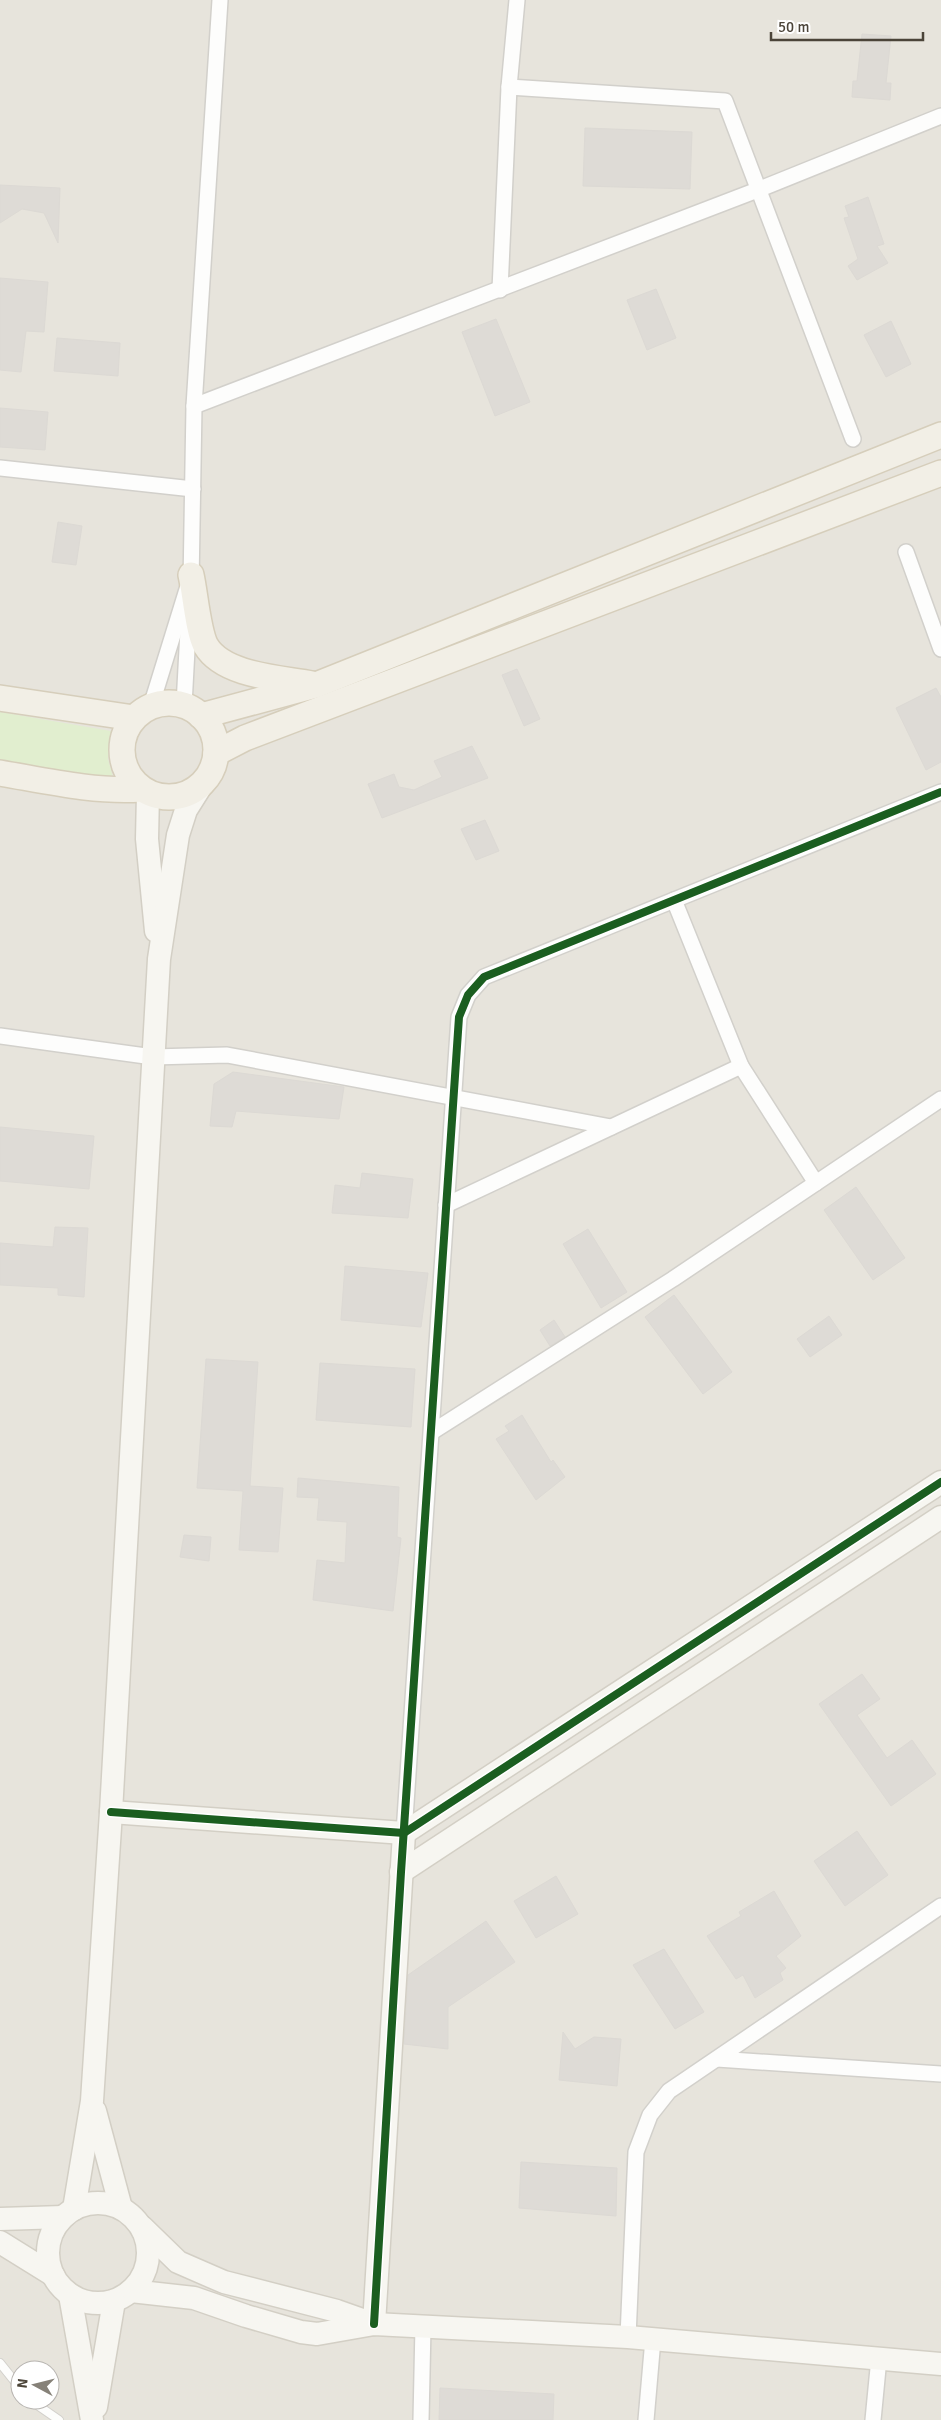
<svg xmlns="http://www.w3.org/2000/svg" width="941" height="2420" viewBox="0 0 941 2420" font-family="Signika,sans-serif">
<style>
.residential{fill:#e7e4dc;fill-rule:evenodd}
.green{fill:#e1eecf}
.building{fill:#dedbd6;stroke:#dcd9d4}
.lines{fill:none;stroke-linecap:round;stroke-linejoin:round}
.lane-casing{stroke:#d2d0cb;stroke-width:10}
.street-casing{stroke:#d2d0cb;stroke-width:18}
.secondary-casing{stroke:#d3cfc5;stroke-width:25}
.primary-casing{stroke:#d6cebb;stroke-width:28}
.lane{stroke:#fdfdfc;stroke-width:8}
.street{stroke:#fdfdfc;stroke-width:15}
.secondary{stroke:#f7f6f1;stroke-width:22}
.primary{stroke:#f2efe6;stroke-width:25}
.cycleway-casing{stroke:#fff;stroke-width:11}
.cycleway{stroke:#1b5e20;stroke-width:8}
</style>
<rect width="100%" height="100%" fill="#f4f2ee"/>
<!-- residential -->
<path class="residential" d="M0,0H941V2420H0ZM20,2370H50V2400H20Z"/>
<!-- green -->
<path class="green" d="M0,712L111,731L108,759L114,781L0,766Z"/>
<!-- building -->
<g class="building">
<path d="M862,34L891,36L886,83H891L890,100L852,97L853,81H857Z"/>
<path d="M585,128L692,132L690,189L583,186Z"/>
<path d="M0,185L60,188L58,243L44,213L22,209L0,223Z"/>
<path d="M868,197L884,244L877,246L888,263L857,280L848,266L858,259L844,218L849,217L845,206Z"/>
<path d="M0,278L48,282L44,332L26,331L21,372L0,370Z"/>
<path d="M656,289L676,338L647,350L627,300Z"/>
<path d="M496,319L530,402L495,416L462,332Z"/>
<path d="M891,321L911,364L886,377L864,335Z"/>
<path d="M57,338L120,343L118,376L54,371Z"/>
<path d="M0,408L48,412L45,450L0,447Z"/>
<path d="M58,522L82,526L76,565L52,562Z"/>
<path d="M517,669L540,719L524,726L502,675Z"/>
<path d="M936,688L941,697V762L926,770L896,708Z"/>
<path d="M472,746L488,778L382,818L368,784L394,774L399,787L414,790L442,777L434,761Z"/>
<path d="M485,820L499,851L476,860L461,829Z"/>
<path d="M233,1072L344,1087L339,1119L236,1111L232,1127L210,1126L214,1084Z"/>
<path d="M0,1127L94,1136L89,1189L0,1181Z"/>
<path d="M362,1173L413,1179L408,1218L332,1213L335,1185L360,1188Z"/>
<path d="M856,1187L905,1258L873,1280L824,1210Z"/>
<path d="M55,1227L88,1228L84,1297L58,1295V1288L0,1285V1243L53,1247Z"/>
<path d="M588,1229L627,1292L601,1308L563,1244Z"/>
<path d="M345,1266L428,1273L421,1327L341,1320Z"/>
<path d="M674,1295L732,1372L703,1394L645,1317Z"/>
<path d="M829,1316L842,1335L810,1357L797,1339Z"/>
<path d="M554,1320L565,1337L550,1346L540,1330Z"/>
<path d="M206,1359L258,1362L250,1486L283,1488L278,1552L239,1550L243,1491L197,1488Z"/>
<path d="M320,1363L415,1369L411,1427L316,1420Z"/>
<path d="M522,1415L551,1462L553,1460L565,1477L536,1500L496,1439L509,1431L505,1426Z"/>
<path d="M298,1478L399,1487L397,1537L401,1538L393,1611L313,1600L317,1560L345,1563L347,1522L317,1520L319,1498L297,1497Z"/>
<path d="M184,1535L211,1537L209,1561L180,1557Z"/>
<path d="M862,1674L880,1699L857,1715L887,1758L912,1740L936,1774L891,1806L819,1704Z"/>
<path d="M857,1831L888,1875L845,1906L814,1861Z"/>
<path d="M556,1876L578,1914L536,1938L514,1901Z"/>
<path d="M774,1891L801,1936L776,1956L786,1968L780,1973L783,1980L755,1998L743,1975L736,1979L707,1936L741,1916L739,1912Z"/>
<path d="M486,1921L515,1962L448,2007V2049L404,2044L408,1975Z"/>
<path d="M664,1949L704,2012L675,2029L633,1965Z"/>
<path d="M563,2032L575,2049L594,2037L621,2039L617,2086L559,2080Z"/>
<path d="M521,2162L617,2168L616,2216L519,2208Z"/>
<path d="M440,2388L554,2394L553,2420H439Z"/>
</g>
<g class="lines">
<defs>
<g id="lane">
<path d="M0,2363L20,2388"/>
<path d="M30,2400L59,2420"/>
</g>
<g id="street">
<path d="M509,87L725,101L853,439"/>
<path d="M500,290L509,87L517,0"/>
<path d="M194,406L760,189L941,116"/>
<path d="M0,468L193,489"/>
<path d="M906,552L941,649"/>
<path d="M191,584L194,406L220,0"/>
<path d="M184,705L189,612"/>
<path d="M151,706L189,583"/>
<path d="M674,900L741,1066L816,1183"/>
<path d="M0,1036L153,1057L227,1055L611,1127"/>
<path d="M446,1205L741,1066"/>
<path d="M432,1432L673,1279L941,1099"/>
<path d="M404,1833L459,1017L468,995L484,977L941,792"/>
<path d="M717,2059L941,2074"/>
<path d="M628,2337L636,2152L650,2115L669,2091L941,1906"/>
<path d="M421,2420L423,2326"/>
<path d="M646,2420L653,2339"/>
<path d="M873,2420L879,2358"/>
</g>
<g id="secondary">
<path d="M148,793L147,839L156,931"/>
<path d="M111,1812L404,1833L941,1482"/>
<path d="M401,1872L941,1517"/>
<path d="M95,2111L121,2208"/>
<circle cx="98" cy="2253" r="50"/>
<path d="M74,2209L92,2101L111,1812L159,959L178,835L186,810L203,783"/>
<path d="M0,2219L63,2217"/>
<path d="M142,2227L178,2262L224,2282L337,2311L371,2323"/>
<path d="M0,2242L53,2275"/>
<path d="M131,2291L194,2298L246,2316L301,2332L317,2334L374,2324L628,2337L941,2364"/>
<path d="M70,2295L92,2420"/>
<path d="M374,2324L404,1833"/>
<path d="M96,2407L114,2301"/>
</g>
<g id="primary">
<path d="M191,575C195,592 198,632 206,646C224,676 281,678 312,684"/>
<path d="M0,698L134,718"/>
<circle cx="169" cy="750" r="47"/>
<path d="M201,716L316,685L941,435"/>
<path d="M216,753L245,738L941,473"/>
<path d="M0,773C47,781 93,792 141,789"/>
</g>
</defs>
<!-- lane casing -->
<use href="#lane" class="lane-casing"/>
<!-- street casing -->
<use href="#street" class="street-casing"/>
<!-- secondary casing -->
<use href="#secondary" class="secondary-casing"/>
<!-- primary casing -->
<use href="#primary" class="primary-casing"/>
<!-- lane -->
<use href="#lane" class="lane"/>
<!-- street -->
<use href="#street" class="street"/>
<!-- secondary -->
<use href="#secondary" class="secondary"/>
<!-- primary -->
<use href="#primary" class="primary"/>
<defs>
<g id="cycleway">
<path d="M111,1812L404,1833L941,1482"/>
<path d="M374,2324L401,1872L459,1017L468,995L484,977L941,792"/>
</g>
</defs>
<!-- cycleway casing -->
<use href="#cycleway" class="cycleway-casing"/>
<!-- cycleway -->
<use href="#cycleway" class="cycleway"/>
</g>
<!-- north arrow -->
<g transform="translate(35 2385) rotate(277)"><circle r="24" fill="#ffffff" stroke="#b7b4b0"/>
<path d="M0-4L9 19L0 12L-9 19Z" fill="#868178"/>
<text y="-8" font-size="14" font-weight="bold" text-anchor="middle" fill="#4b4439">N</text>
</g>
<!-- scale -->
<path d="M771 32v8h152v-8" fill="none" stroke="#4b4439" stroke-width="2.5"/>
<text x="778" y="32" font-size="15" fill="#4b4439" stroke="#ffffff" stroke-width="4" paint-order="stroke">50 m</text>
</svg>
